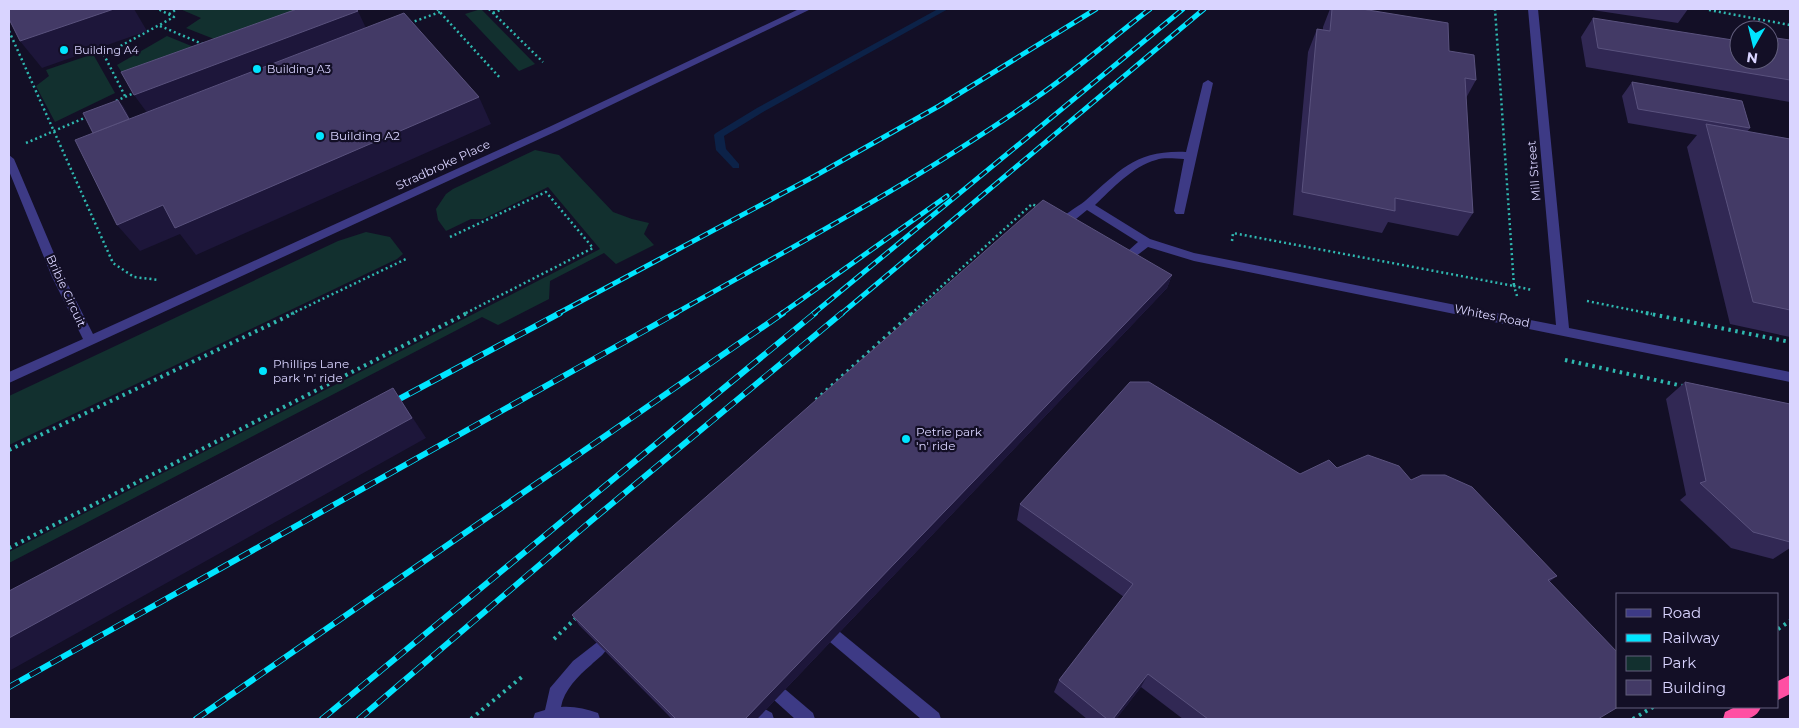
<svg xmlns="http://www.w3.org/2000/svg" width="1799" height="728" viewBox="0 0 1799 728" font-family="Montserrat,sans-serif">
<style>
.green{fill:#12302f}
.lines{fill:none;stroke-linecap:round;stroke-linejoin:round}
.stream{fill:#0c2248;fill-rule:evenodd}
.path-far1{stroke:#2fb8b0;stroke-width:2.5;stroke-dasharray:2 3;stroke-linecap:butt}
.path{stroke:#2fb8b0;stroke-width:4;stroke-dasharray:2.5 4.5;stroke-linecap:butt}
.minor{fill:#3d3a85;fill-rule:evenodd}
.highway{fill:#ff4fa3;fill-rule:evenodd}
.rail-far1-casing{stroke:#00e5ff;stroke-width:5}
.rail-casing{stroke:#00e5ff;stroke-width:6}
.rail-far1{stroke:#130f26;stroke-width:3;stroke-dasharray:9;stroke-linecap:butt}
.rail{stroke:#130f26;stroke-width:4.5;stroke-dasharray:12;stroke-linecap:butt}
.wall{fill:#312854}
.shaded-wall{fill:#1d163a}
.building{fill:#433a66;stroke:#5a527e}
.poi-dot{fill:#00e5ff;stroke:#130f26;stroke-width:2}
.labels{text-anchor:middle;stroke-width:4.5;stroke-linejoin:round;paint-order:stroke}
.far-poi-label{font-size:11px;fill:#d9d4ff;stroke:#130f26;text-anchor:start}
.poi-label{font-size:12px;fill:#d9d4ff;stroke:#130f26;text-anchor:start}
.street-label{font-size:12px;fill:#d9d4ff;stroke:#130f26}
</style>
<rect width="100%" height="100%" fill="#130f26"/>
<!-- green -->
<g class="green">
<path d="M180,9H343L237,48L186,28L201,18Z"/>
<path d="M481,9L535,64L519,71L465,14Z"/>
<path d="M167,36L206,52L131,87L117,65Z"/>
<path d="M93,54L115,93L55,122L36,86L49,76L46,70Z"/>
<path d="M535,150L559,155L613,212L632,219L649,223L644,234L654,245L616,264L604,253L550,281L549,299L498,325L482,317L9,563V552L600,249L548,187L483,219H471L446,231L438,220L436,209L446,194L453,189Z"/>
<path d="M366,232L390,237L403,254L397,259L9,445V396L338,241Z"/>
</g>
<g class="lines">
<!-- stream -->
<path class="stream" d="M938,9H948L763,112L724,136L726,149L739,164V168H733L716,150L714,135L716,133L757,108Z"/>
<!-- path-far1 -->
<g class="path-far1">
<path d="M437,9L501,79"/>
<path d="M489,9L543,62"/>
<path d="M1709,10L1790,25"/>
<path d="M493,13L503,9"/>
<path d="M169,14L177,9"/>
<path d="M410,23L440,12"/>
<path d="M160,26L205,45"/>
<path d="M9,31L113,263L134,277L159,280"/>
<path d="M125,96L104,55L174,17L158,9"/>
<path d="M116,101L136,92"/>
<path d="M26,143L89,116"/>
<path d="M450,237L546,192L593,248L464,314"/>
<path d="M1232,241L1233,233L1514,286L1495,9"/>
<path d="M1517,296L1514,286L1532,290"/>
<path d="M1587,301L1652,314"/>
<path d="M291,314L406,259"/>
<path d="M911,314L1032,204L1038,207"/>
</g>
<!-- path -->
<g class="path">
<path d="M1646,313L1790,342"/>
<path d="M1565,360L1683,386"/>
<path d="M816,400L912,313"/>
<path d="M9,450L294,313"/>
<path d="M9,548L467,313"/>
<path d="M1778,629L1790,621"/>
<path d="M554,639L577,617"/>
<path d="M471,719L523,676"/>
<path d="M1633,719L1653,707"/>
</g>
<!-- minor -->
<g class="minor">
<path d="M799,9H811L557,131L9,383V372L83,339L52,277L9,171V155L14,159L64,277L93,334L549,127Z"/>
<path d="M1528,9H1538L1569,328L1790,372V382L1194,261L1148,247L1123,266L1117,262L1119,259L1138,242L1087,210L1065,228H1057L1055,225C1062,215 1076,208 1085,201C1121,170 1135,150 1186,152L1203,83L1208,80L1213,83L1184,214H1176L1174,211L1184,159C1175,159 1165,157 1156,160C1133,166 1112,189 1095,205L1150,239L1194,253L1556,325Z"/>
<path d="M835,630L840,632L939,713L941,719H921L830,642L827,637L830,632Z"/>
<path d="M600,640L605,642L608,647C604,655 597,659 591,665C578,676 564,690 561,707C574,706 586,709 598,713L600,719H533L535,713L545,710L550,688L573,661Z"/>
<path d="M780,687L786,690L813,713L815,719H795L774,700L772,695L774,690Z"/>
<path d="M761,707L772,713L774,719H755L753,715L755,709Z"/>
</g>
<!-- highway -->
<g class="highway">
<path d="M1790,675V694L1778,700V681Z"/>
<path d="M1735,707H1761C1755,723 1737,719 1723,719L1725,712Z"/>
</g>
<defs>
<g id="rail-far1">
<path d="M557,314L813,177L939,106L1096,9"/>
<path d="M674,314C796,245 922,178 1037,97C1076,70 1112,38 1150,9"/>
<path d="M781,314L947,196"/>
<path d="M813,314L1183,9"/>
<path d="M841,314L1204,9"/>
</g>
<g id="rail">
<path d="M388,405L560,313"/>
<path d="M9,687L676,313"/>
<path d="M196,719L783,313"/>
<path d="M322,719L815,313"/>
<path d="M359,719L591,521L842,313"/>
</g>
</defs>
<!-- rail-far1 casing -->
<use href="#rail-far1" class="rail-far1-casing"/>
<!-- rail casing -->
<use href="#rail" class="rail-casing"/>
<!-- rail-far1 -->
<use href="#rail-far1" class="rail-far1"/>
<!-- rail -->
<use href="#rail" class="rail"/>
</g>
<!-- wall -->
<g class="wall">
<path d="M1330,9H1362L1449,51L1476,80L1466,98L1473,213L1458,236L1388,222L1382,233L1293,215L1308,52L1317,29L1323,30V27Z"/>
<path d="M1586,9H1688L1678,23Z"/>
<path d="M1593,18L1739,60L1790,40V102L1586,67L1581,37Z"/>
<path d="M1632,82L1750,128L1747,132L1790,139V337L1730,324L1687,147L1697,135L1628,123L1622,96Z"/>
<path d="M1172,275L1167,288L757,719H672L579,625L572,615Z"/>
<path d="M1685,382L1790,404V548L1773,559L1731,548L1680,500L1686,495L1666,399Z"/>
<path d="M1337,468L1411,480L1557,576L1549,582L1598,719H1183L1141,687L1116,719H1087L1054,692L1059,680L1124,597L1017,520L1020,504L1300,474Z"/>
</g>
<!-- shaded-wall -->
<g class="shaded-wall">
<path d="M114,9H134L147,31L42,68L20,41Z"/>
<path d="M358,11L371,39L154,122L134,95Z"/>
<path d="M479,97L491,124L196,255L180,234L140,251L117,225L163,205Z"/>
<path d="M118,100L124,107L145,148L110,162Z"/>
<path d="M1172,275L1167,288L757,719H745Z"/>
<path d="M393,388L426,438L9,671V638Z"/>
<path d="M1148,674L1141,687L1116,719H1113Z"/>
</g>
<!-- building -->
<g class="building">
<path d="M9,9H114L20,41L9,19Z"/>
<path d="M297,9H355L358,11L134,95L121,72Z"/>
<path d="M1332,9H1362L1448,23L1449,51L1474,55L1476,80L1465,78L1473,213L1395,198V211L1302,192L1317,29L1330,31Z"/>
<path d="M404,13L479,97L175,228L163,205L117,225L75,140Z"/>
<path d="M1593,18L1739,41V60H1769V37L1790,40V80L1598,48Z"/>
<path d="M1632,82L1742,101L1750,128L1638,109Z"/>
<path d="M118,100L129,119L93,133L83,113Z"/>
<path d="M1706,124L1790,139V310L1753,302Z"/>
<path d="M1043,200L1172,275L745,719H676L572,615Z"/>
<path d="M1130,382H1149L1300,474L1329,460L1337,468L1368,455L1399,466L1411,480L1422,475H1445L1472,487L1557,576L1548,580L1618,653V707L1598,719H1208L1148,674L1113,719H1107L1059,680L1133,584L1020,504Z"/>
<path d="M1685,382L1790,404V542L1753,532L1700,483L1706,481Z"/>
<path d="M393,388L412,418L9,638V591Z"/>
</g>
<!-- markers -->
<g class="poi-dot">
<circle cx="64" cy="50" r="5"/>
<circle cx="257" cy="69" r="5"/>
<circle cx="320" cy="136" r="5"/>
<circle cx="263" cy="371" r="5"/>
<circle cx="906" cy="439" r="5"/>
</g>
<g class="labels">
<!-- far-poi labels -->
<g class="far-poi-label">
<text x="74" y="54">Building A4</text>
<text x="267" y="73">Building A3</text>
</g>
<!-- poi labels -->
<g class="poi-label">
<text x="330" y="140">Building A2</text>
<text x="273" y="368">Phillips Lane<tspan x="273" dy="14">park 'n' ride</tspan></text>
<text x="916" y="436">Petrie park<tspan x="916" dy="14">'n' ride</tspan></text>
</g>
<!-- street labels -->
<g class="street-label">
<text transform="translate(443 165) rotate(-25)" y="4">Stradbroke Place</text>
<text transform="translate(1534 171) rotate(-95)" y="4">Mill Street</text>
<text transform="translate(66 291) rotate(65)" y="4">Bribie Circuit</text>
<text transform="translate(1492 316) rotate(11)" y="4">Whites Road</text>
</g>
</g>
<!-- border -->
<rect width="1799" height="728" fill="none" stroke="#d9d4ff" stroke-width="20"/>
<!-- legend -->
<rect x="1616" y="593" width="162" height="115" fill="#130f26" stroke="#625e7d"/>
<rect x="1626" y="609" width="25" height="8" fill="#3d3a85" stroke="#625e7d"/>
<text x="1662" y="618" font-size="15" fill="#d9d4ff">Road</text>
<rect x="1626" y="634" width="25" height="8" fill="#00e5ff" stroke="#625e7d"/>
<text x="1662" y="643" font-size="15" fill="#d9d4ff">Railway</text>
<rect x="1626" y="656" width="25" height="15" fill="#12302f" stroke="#625e7d"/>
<text x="1662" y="668" font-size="15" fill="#d9d4ff">Park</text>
<rect x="1626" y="680" width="25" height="15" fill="#433a66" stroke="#625e7d"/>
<text x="1662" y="693" font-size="15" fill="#d9d4ff">Building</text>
<!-- north arrow -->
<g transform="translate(1754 45) rotate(188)"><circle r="24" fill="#130f26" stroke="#625e7d"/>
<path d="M0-4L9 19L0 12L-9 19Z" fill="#00e5ff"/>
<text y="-8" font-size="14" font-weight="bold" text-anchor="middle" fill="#d9d4ff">N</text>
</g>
</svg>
